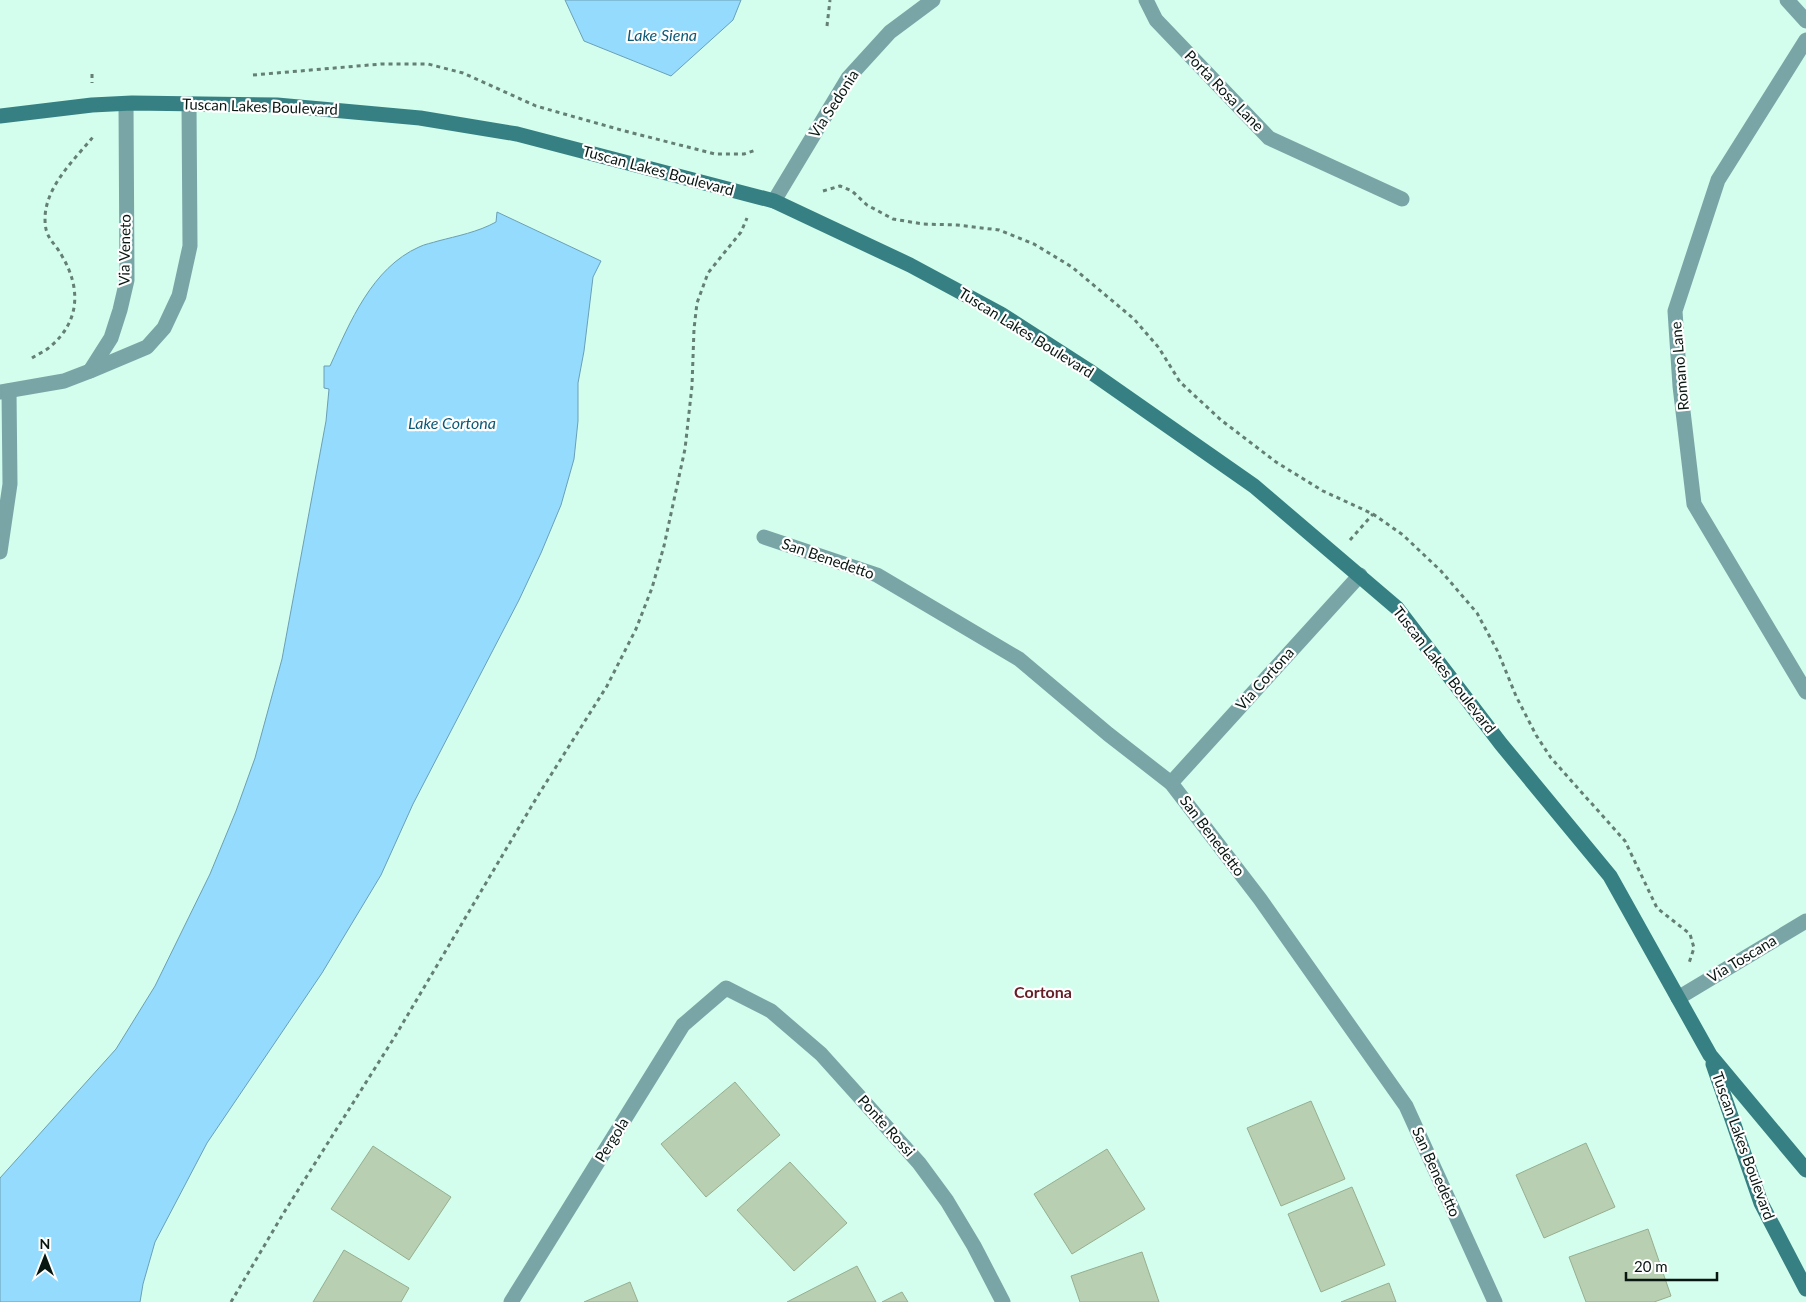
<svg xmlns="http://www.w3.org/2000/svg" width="1806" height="1302" viewBox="0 0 1806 1302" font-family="Lato,sans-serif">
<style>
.water{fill:#94dbfd;stroke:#6aa0b6}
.building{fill:#b8cfb1;stroke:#97ae90}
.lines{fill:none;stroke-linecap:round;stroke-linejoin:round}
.path{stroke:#647f74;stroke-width:3;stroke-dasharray:4 4;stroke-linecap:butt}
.street{stroke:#79a5a7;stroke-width:15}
.secondary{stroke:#368083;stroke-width:15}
.labels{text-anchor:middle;stroke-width:4.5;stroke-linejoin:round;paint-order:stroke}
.street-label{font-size:15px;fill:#081712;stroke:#fff}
.water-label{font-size:16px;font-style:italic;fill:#0c5976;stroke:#fff}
.neighbourhood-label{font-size:16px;font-weight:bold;fill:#631e27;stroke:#fff}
</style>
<rect width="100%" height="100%" fill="#d3fdec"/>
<!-- water -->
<g class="water">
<path d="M565,0H741L733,20L671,76L584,41Z"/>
<path d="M497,212L601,261L593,277L584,351L578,383V421L574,459L561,505L541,553L519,600L413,804L381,875L322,973L207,1143L155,1242L143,1284L140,1302H0V1178L116,1049L155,986L210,874L236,811L255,758L282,659L326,421L329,389L324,388V366H330C350,322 372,268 419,247C425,244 432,243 438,241C457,236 478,232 496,222Z"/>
</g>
<!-- building -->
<g class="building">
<path d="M735,1082L780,1135L706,1197L661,1144Z"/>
<path d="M1311,1101L1345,1179L1281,1206L1247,1128Z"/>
<path d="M1586,1143L1615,1207L1544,1238L1516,1175Z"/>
<path d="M373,1146L451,1197L409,1260L331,1209Z"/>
<path d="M1107,1149L1145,1209L1072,1254L1034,1194Z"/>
<path d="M790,1162L847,1223L794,1271L737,1210Z"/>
<path d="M1352,1187L1385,1265L1321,1292L1288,1214Z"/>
<path d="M1648,1229L1671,1296L1654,1302H1586L1569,1257Z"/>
<path d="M344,1250L409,1288L401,1302H313Z"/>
<path d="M1142,1252L1159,1302H1080L1071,1276Z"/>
<path d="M857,1266L876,1302H787Z"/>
<path d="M630,1282L638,1302H584Z"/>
<path d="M1389,1283L1396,1302H1341Z"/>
<path d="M902,1292L908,1302H882Z"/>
</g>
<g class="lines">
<!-- path -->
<g class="path">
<path d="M827,26L830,0"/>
<path d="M92,74V83"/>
<path d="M253,75L381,64H428L463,73L536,106L621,130L715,154H744L756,150"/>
<path d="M823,191L840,186L852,191L867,205L893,219L923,224L957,225L999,230L1034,244L1072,267L1134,319L1159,348L1180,382L1221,420L1276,462L1323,491L1373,514L1403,535L1441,571L1477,613L1498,652L1516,696L1536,735L1551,758L1625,841L1657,908L1690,934L1694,948L1689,963"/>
<path d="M32,358C38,354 46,351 51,346C80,321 81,288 62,256C54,241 45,239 45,219C45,187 74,160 93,137"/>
<path d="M1350,540L1373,514"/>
<path d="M231,1302L283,1214L394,1038L537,797L607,686L636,629L652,588L664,546L685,449L692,386L694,329L697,303L708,273L741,232L747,218"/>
</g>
<!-- street -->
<g class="street">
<path d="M1146,0L1156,20L1269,138L1402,199"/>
<path d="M1787,0L1806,21"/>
<path d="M1806,40L1718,180L1675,311L1680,386L1694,504L1806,692"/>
<path d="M774,201L848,78L890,32L933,0"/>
<path d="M90,371L111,338L120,310L127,280L126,104"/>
<path d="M0,392L64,381L90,371L147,347L164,328L179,296L190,246L189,104"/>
<path d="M764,537L877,575L1019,659L1108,734L1171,783L1260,899L1406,1106L1495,1302"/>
<path d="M0,552L10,484L9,391"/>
<path d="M1171,783L1360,575"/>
<path d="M1678,998L1806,921"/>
<path d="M511,1302L683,1025L726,988L771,1011L821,1054L919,1163L947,1201L974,1246L1003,1302"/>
</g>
<!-- secondary -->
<g class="secondary">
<path d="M0,116L92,105L132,103L277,105L420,118L517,134L774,201L910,265L1001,314L1088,370L1254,486L1397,608L1501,744L1610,876L1710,1055L1806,1170"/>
<path d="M1713,1064L1761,1203L1806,1289"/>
</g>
</g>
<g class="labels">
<!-- street labels -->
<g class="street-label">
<text transform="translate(1224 91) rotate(46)" y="5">Porta Rosa Lane</text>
<text transform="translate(834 104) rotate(-57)" y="5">Via Sedonia</text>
<text transform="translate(260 107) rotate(2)" y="5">Tuscan Lakes Boulevard</text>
<text transform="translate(658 171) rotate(15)" y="5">Tuscan Lakes Boulevard</text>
<text transform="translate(125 250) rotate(-89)" y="5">Via Veneto</text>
<text transform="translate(1026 333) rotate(32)" y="5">Tuscan Lakes Boulevard</text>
<text transform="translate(1680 366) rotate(-95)" y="5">Romano Lane</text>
<text transform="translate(828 559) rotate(19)" y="5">San Benedetto</text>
<text transform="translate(1444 670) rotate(52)" y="5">Tuscan Lakes Boulevard</text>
<text transform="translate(1265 679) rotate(-48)" y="5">Via Cortona</text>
<text transform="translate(1212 836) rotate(53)" y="5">San Benedetto</text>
<text transform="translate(1742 959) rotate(-31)" y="5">Via Toscana</text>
<text transform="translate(886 1126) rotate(48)" y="5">Ponte Rossi</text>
<text transform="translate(612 1140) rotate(-58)" y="5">Pergola</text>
<text transform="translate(1743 1146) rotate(70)" y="5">Tuscan Lakes Boulevard</text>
<text transform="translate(1436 1172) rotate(66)" y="5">San Benedetto</text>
</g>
<!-- water labels -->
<g class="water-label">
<text x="662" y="41">Lake Siena</text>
<text x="452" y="429">Lake Cortona</text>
</g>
<!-- neighbourhood labels -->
<g class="neighbourhood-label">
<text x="1043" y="998">Cortona</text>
</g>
</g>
<!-- north arrow -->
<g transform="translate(45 1257)" stroke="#ffffff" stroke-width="4" paint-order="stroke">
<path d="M0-4L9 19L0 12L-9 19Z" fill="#081712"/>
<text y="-8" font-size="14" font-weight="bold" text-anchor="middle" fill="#081712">N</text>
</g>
<!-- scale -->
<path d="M1626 1272v8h91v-8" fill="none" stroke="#081712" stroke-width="2.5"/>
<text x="1634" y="1272" font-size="15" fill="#081712" stroke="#ffffff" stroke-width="4" paint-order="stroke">20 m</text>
</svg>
